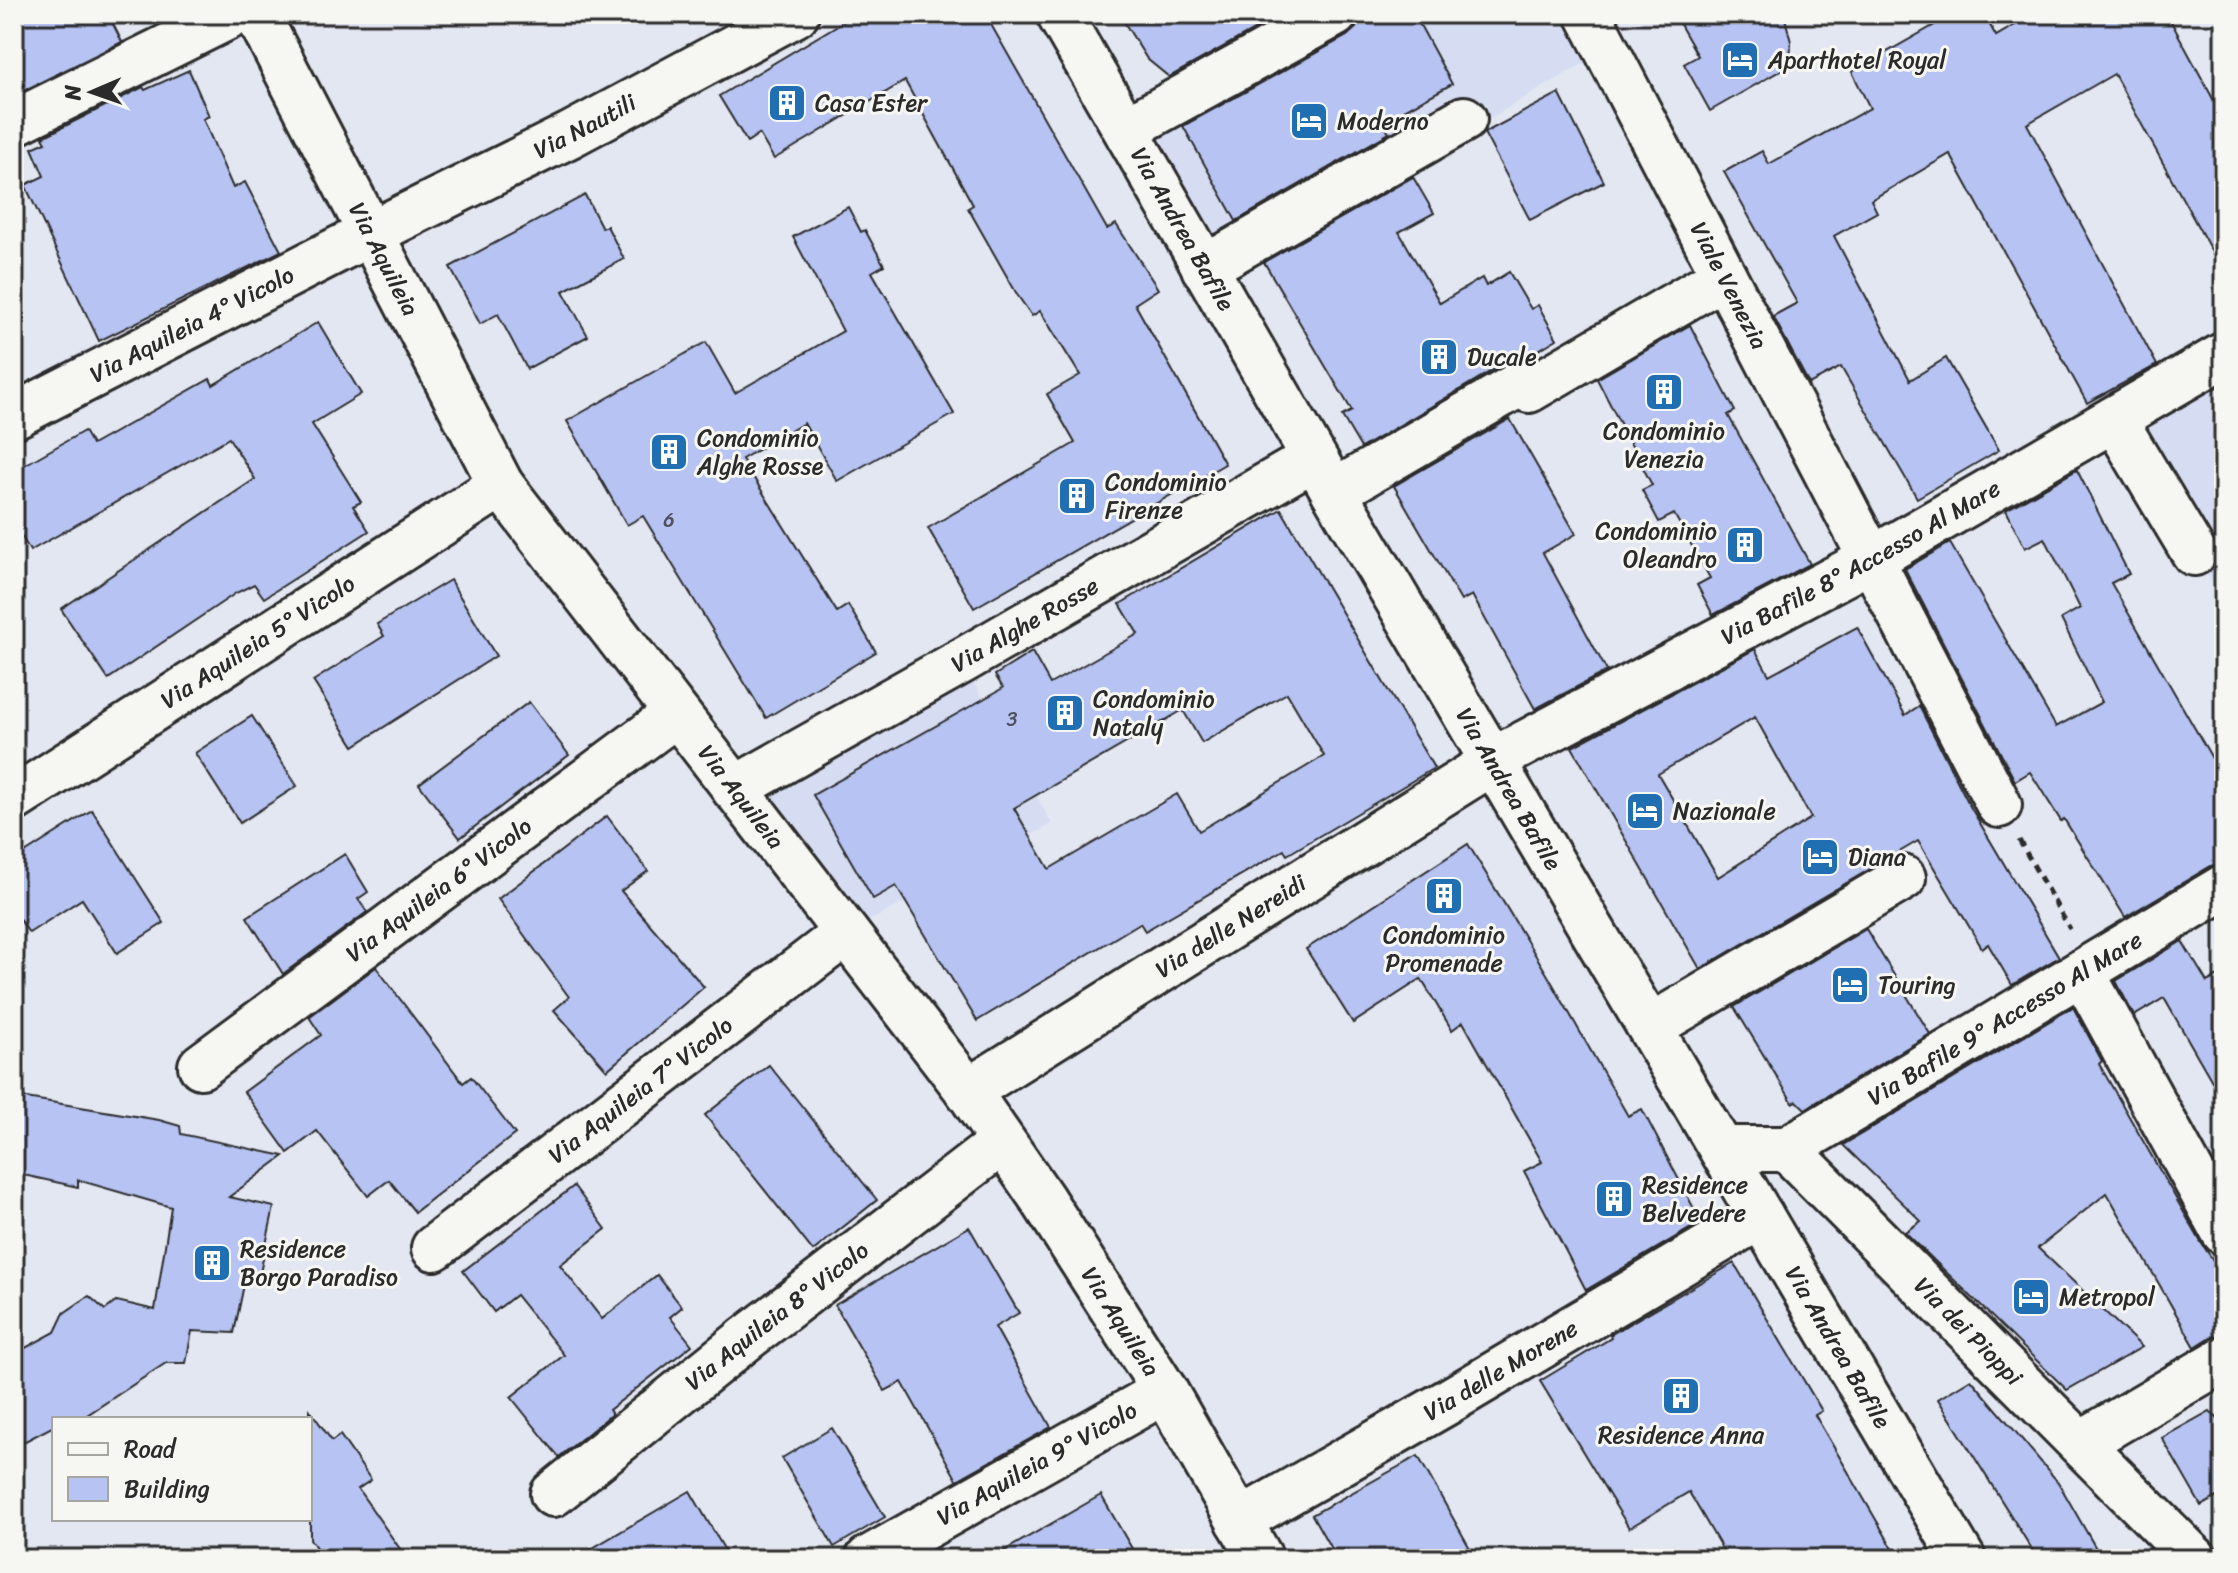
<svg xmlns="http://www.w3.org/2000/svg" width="2238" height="1573" viewBox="0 0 2238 1573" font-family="Sriracha,sans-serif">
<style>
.built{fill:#d6dcf2}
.building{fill:#b6c3f3;stroke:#2b2b2b;stroke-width:2;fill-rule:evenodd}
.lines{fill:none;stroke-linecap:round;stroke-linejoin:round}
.minor-casing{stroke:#2b2b2b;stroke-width:50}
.path{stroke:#2b2b2b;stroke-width:5;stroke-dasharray:8 6;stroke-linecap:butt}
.minor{stroke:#f6f6f2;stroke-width:44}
.labels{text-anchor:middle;stroke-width:6;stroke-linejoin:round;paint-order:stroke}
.number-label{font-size:20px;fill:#4e515d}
.poi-label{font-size:24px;fill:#2b2b2b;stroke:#f6f6f2;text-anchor:start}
.street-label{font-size:24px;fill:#2b2b2b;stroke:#f6f6f2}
</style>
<rect width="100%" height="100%" fill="#e3e7f2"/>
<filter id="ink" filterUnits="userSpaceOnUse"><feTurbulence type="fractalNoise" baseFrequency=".0125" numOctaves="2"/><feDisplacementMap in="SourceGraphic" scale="16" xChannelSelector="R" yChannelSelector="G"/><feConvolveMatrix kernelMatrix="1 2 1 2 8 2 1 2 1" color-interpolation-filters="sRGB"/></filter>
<g filter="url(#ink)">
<!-- built -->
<g class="built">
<path d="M1335,14H1588L1606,50L1211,282L1126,129Z"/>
<path d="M2224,355V602L2114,419Z"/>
<path d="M962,661L1052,824L846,933L734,789Z"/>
</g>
<!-- building -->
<g class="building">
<path d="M14,14H108L122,42L21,92L14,77Z"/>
<path d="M856,14H985L1107,229L1116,224L1158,289L1135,304L1225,464L974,608L928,528L1075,443L1047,394L1080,375L1040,311L1032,316L1018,296L968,208L973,205L905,81L774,159L759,134L747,142L719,96Z"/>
<path d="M1119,14H1250L1257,28L1169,77L1147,59Z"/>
<path d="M1367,14H1414L1452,84L1382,122L1389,133L1236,221L1183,126L1347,36L1356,28L1359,18Z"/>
<path d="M1674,14H1784L1791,42L1790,65L1710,111L1684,64L1698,56Z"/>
<path d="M1954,14H1984L1996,36L2034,14H2167L2224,119V274L2114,74L2027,124L2157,365L2087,403L1950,154L1871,200L1877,212L1834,236L1910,380L1946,358L1999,450L1917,498L1841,367L1809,384L1773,316L1797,303L1724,172L1762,151L1769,164L1870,108L1852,72Z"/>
<path d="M189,70L209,116L203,119L233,188L245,182L281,251L99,341L25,185L44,176L32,148L46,142L43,137L143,87L145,90Z"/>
<path d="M1559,93L1604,182L1530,220L1484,133Z"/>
<path d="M1413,177L1434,213L1399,232L1440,303L1482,278L1486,286L1509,272L1531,309L1538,305L1557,339L1525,358L1510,360L1361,448L1342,416L1352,411L1264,262Z"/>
<path d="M585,195L602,228L607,226L624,259L563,291L588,336L527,369L498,314L480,324L450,267Z"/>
<path d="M848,207L861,232L865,230L884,265L872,272L954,414L837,481L804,423L742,459L837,612L848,605L876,652L766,718L643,516L627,525L567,421L706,342L735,393L843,331L793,237Z"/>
<path d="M318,322L361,394L312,424L361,502L353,506L369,531L264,598L254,584L236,593L108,679L61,609L255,479L229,438L30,551L14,523V471L84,431L92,445L210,379L213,385Z"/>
<path d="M1690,325L1735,411L1728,415L1810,564L1713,615L1697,585L1710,578L1674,514L1659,522L1642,490L1652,485L1597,379Z"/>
<path d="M1510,419L1576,534L1543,553L1607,671L1535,709L1472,595L1461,601L1394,486Z"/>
<path d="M2077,470L2129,574L2111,583L2224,779V862L2211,866L2125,917L2064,819L2061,821L2030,772L2015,781L1905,569L1950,543L2056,727L2102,702L2061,619L2080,608L2045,538L2025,548L2006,510Z"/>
<path d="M1281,509L1434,768L1287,855L1284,850L1145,931L1140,923L977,1021L896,886L873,899L813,795L1003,688L995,675L1032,652L1050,684L1138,634L1120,604ZM1287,693L1324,756L1199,831L1177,794L1049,869L1014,808L1183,710L1202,743Z"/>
<path d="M450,580L496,656L354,746L313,681L384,636L377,624Z"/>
<path d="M1857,627L1905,715L1919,706L1971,808L2059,957L2012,985L1988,944L1982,948L1918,841L1700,969L1572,747L1755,649L1769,675ZM1755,717L1811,818L1718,877L1658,774Z"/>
<path d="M529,702L569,755L460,838L419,784Z"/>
<path d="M252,716L297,786L240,823L195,753Z"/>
<path d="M92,810L164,923L117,953L82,899L29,933L14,911V860Z"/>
<path d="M607,816L648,871L621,891L704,987L607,1070L554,1010L569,997L498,899Z"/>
<path d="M1468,844L1547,974L1628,1116L1642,1109L1701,1222L1586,1290L1524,1171L1542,1162L1463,1022L1452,1030L1421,979L1353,1023L1306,949Z"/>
<path d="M345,854L368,892L358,899L367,912L283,974L247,917Z"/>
<path d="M1866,929L1930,1034L1805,1109L1797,1101L1793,1103L1734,1007Z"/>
<path d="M2182,941L2207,982L2224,973V1102L2164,998L2134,1016L2116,981Z"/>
<path d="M376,967L463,1083L471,1077L515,1134L415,1212L389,1180L368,1196L317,1131L288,1153L244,1092L321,1035L309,1017Z"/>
<path d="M2073,1007L2102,1061L2099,1064L2202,1244L2224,1276V1334L2211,1337L2195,1347L2107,1193L2038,1248L2142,1347L2067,1390L1905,1232L1921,1221L1843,1145Z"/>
<path d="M769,1065L877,1200L813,1251L705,1115Z"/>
<path d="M14,1096L159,1120L180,1126L181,1134L284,1156L229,1197L274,1207L260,1273L247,1270L234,1333L192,1331L186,1363H166L81,1419H54V1426L14,1447V1354L55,1332L64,1313L89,1296L105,1310L117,1301L155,1310L171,1207L78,1180V1187L14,1173Z"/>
<path d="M574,1186L606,1229L560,1265L602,1319L657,1275L682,1307L670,1317L692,1345L609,1410L612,1414L559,1457L511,1397L564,1355L516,1295L494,1312L463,1271Z"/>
<path d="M969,1227L1019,1313L995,1327L1051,1427L957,1480L902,1382L885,1391L835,1305Z"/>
<path d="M1734,1263L1822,1411L1815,1415L1899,1559H1728L1689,1492L1629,1528L1540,1381L1611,1338L1610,1335Z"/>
<path d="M1971,1379L2058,1482L2102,1559H2038L1938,1399Z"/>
<path d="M310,1410L332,1441L340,1435L371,1480L358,1489L407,1559H324L310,1539Z"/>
<path d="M2210,1411L2224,1425V1493L2201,1506L2162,1438Z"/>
<path d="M832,1428L885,1517L834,1547L782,1458Z"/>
<path d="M1418,1456L1476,1559H1337L1312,1515Z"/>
<path d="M690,1491L730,1559H574Z"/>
<path d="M1101,1495L1138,1559H990Z"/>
</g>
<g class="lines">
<defs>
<g id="minor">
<path id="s1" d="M257,14L501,485L968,1091L1043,1200L1165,1391L1261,1559"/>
<path id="s2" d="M1059,14L1334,492L1963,1559"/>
<path id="s3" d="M1588,14L1999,805"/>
<path d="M14,123L234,14"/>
<path d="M1126,129L1335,14"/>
<path d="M1204,268L1464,119"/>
<path id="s4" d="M14,416L341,248L570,135L796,14"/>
<path d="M2114,419L2194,553"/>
<path d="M1334,492L1523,382L1529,390L1724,276"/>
<path id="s5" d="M734,789L962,661L1314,458"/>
<path id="s6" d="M14,799L501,485"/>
<path d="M2082,972L2224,1232"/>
<path d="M1650,1027L1903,878"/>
<path id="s7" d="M201,1066L676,714"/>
<path id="s8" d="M968,1091L1512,750L1872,559L2224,355"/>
<path id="s9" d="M1722,1149H1787L2195,1559"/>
<path id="s10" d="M1787,1149L2224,887"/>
<path id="s11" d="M434,1248L846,933"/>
<path d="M2081,1443L2224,1359"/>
<path id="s12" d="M553,1494L747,1338L1002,1142"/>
<path id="s13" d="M1239,1521L1444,1404L1761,1216"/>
<path id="s14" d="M868,1559L1165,1391"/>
</g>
</defs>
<!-- minor casing -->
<use href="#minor" class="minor-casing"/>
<!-- path -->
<g class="path">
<path d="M2019,840L2070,929"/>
<path d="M2117,1559L2126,1552"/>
</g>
<!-- minor -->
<use href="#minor" class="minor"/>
</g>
</g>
<!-- icons -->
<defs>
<symbol id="hotel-square" viewBox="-11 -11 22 22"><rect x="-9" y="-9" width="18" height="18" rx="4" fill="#1f6fb2" stroke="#f6f6f2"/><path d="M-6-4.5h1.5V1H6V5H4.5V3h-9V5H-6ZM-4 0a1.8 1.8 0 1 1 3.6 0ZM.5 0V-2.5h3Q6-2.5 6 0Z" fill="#fff"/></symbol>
<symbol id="building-square" viewBox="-11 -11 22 22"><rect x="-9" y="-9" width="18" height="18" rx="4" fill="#1f6fb2" stroke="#f6f6f2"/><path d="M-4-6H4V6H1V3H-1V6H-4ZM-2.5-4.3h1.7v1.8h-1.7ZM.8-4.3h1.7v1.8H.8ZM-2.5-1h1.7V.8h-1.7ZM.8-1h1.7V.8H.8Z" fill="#fff"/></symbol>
</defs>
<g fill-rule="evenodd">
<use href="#hotel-square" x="1718" y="38" width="44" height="44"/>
<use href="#building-square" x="765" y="81" width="44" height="44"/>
<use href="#hotel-square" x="1287" y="99" width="44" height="44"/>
<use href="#building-square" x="1417" y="335" width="44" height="44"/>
<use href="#building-square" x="1642" y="370" width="44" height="44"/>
<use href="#building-square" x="647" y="430" width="44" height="44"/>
<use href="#building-square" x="1055" y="474" width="44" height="44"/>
<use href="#building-square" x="1723" y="523" width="44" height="44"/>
<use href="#building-square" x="1043" y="691" width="44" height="44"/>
<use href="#hotel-square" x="1623" y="789" width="44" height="44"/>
<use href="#hotel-square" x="1798" y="835" width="44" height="44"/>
<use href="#building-square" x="1422" y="874" width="44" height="44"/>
<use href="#hotel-square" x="1828" y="963" width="44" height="44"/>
<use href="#building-square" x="1592" y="1177" width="44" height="44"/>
<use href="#building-square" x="190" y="1241" width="44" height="44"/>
<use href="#hotel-square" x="2009" y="1275" width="44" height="44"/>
<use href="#building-square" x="1659" y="1374" width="44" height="44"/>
</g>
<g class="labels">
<!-- number labels -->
<g class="number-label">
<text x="669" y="527">6</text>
<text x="1012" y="726">3</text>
</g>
<!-- poi labels -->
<g class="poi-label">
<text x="1768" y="68">Aparthotel Royal</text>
<text x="815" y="111">Casa Ester</text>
<text x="1337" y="129">Moderno</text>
<text x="1467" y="365">Ducale</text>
<text x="1664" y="439" text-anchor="middle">Condominio<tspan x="1664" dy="28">Venezia</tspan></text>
<text x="697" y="446">Condominio<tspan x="697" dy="28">Alghe Rosse</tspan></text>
<text x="1105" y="490">Condominio<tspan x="1105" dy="28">Firenze</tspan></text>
<text x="1717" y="539" text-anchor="end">Condominio<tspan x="1717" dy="28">Oleandro</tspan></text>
<text x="1093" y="707">Condominio<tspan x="1093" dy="28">Nataly</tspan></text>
<text x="1673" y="819">Nazionale</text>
<text x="1848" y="865">Diana</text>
<text x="1444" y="943" text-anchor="middle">Condominio<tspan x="1444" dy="28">Promenade</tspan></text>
<text x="1878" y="993">Touring</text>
<text x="1642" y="1193">Residence<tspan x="1642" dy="28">Belvedere</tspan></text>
<text x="240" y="1257">Residence<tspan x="240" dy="28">Borgo Paradiso</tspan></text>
<text x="2059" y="1305">Metropol</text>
<text x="1681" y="1443" text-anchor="middle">Residence Anna</text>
</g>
<!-- street labels -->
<g class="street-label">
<text dy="8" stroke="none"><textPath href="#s4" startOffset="640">Via Nautili</textPath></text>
<text dy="8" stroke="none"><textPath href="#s2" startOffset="248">Via Andrea Bafile</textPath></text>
<text dy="8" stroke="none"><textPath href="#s1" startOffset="276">Via Aquileia</textPath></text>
<text dy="8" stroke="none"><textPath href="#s3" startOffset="306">Viale Venezia</textPath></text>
<text dy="8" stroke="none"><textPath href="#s4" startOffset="200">Via Aquileia 4° Vicolo</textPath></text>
<text dy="8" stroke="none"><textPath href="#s8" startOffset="1038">Via Bafile 8° Accesso Al Mare</textPath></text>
<text dy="8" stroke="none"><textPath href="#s5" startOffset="334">Via Alghe Rosse</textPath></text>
<text dy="8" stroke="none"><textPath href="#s6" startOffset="290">Via Aquileia 5° Vicolo</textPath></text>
<text dy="8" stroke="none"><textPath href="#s2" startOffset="896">Via Andrea Bafile</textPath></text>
<text dy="8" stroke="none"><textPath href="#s1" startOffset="924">Via Aquileia</textPath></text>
<text dy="8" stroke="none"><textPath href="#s7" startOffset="296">Via Aquileia 6° Vicolo</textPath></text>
<text dy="8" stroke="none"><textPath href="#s8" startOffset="310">Via delle Nereidi</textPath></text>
<text dy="8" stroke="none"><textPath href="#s10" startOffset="254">Via Bafile 9° Accesso Al Mare</textPath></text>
<text dy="8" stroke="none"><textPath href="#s11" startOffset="260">Via Aquileia 7° Vicolo</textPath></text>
<text dy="8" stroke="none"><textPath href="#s12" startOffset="286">Via Aquileia 8° Vicolo</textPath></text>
<text dy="8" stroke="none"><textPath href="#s1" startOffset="1572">Via Aquileia</textPath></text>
<text dy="8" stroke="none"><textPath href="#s9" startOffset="322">Via dei Pioppi</textPath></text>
<text dy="8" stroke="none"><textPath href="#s2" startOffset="1544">Via Andrea Bafile</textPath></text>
<text dy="8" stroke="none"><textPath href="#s13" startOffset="302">Via delle Morene</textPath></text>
<text dy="8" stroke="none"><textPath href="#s14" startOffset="194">Via Aquileia 9° Vicolo</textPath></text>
</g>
</g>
<!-- margin -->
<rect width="2238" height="1573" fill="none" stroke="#f6f6f2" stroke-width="48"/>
<rect x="24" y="24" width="2190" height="1525" fill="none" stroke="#2b2b2b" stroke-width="3" filter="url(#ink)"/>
<!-- legend -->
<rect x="52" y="1417" width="260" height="104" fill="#f6f6f2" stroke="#a5a5a2" stroke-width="2"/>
<rect x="68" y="1443" width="40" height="12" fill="#f6f6f2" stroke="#a5a5a2" stroke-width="2"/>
<text x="124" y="1457" font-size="24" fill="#2b2b2b">Road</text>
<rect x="68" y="1477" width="40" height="24" fill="#b6c3f3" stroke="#a5a5a2" stroke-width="2"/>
<text x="124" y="1497" font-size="24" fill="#2b2b2b">Building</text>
<!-- north arrow -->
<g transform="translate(92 92) rotate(268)" stroke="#f6f6f2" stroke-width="6" paint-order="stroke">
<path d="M0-6L14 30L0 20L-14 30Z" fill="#2b2b2b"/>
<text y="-12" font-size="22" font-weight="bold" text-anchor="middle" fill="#2b2b2b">N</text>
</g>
</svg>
